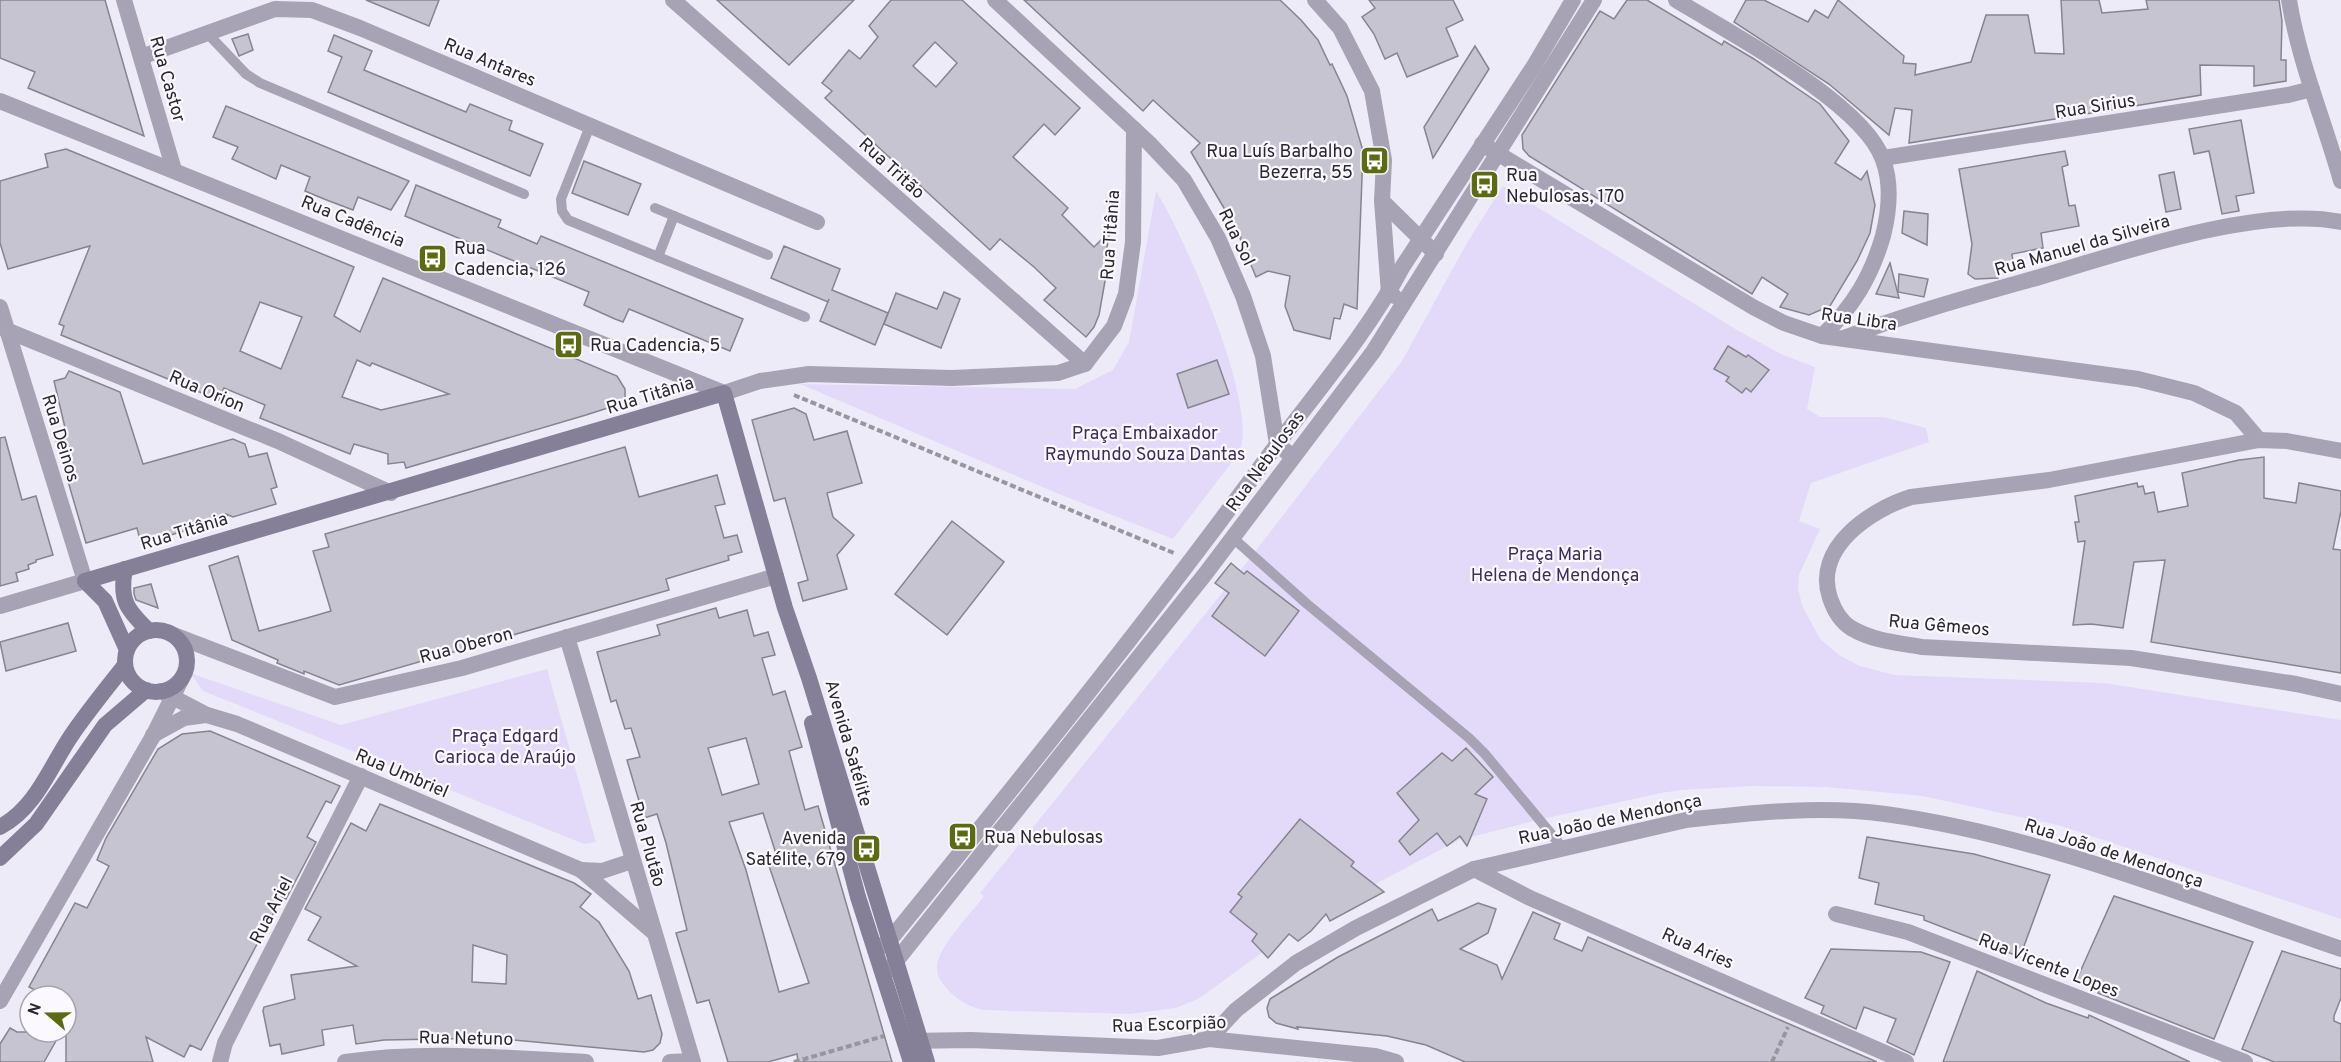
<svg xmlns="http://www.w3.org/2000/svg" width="2341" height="1062" viewBox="0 0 2341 1062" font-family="Overpass,sans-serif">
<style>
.green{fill:#e3daf9}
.building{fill:#c7c4d1;stroke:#878490;stroke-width:1.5;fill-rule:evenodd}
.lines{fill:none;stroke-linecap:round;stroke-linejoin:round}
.path{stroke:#98959e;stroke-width:4;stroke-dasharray:6 3;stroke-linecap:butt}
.service{stroke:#a7a3b4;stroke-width:10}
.minor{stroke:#a7a3b4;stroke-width:16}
.tertiary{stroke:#a7a3b4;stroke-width:16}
.secondary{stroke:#867f98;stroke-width:16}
.labels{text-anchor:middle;stroke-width:4.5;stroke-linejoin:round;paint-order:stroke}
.street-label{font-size:18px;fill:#2a282d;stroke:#fbf9ff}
.poi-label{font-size:18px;fill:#2a282d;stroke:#fbf9ff;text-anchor:start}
.park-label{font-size:18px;fill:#3e2c5f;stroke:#fbf9ff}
</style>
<rect width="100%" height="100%" fill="#eeebf8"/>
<!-- green -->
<g class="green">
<path d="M1503,186L1737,330L1781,354L1815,367L1807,409L1820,417H1884L1926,428L1929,442L1811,483L1799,521L1820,529L1799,575L1798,588L1802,605L1820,639L1839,655L1860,666L1894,675L2104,683L2341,720V919L2058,825L1922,796L1826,787L1752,786L1682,790L1661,793L1538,820L1459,840L1305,921L1200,998L1176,1008L1130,1014L983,1010C970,1007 961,1002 951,993C943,985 936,977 937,965C939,946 972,912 984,896L980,893L1247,562L1402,361L1468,241Z"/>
<path d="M1156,191C1183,233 1261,409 1239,453L1173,539L1054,492L800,384L1075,389L1113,370L1129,342Z"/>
<path d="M547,669L596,842L584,844L203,691L190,673L341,725Z"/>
</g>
<!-- building -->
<g class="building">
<path d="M0,0H105L144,136L28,88L35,72L0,58Z"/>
<path d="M366,0H439L429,26Z"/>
<path d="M717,0H854L789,65Z"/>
<path d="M891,0H962L1080,108L1055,135L1044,124L1013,157L1068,208L1062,215L1094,247L1110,231L1105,258L1110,253L1099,315L1094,327L1086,337L1044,300L1056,288L1034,267L1000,239L990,250L825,98L832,91L822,83L849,50L860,59L878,37L869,26ZM935,42L957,63L936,87L913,66Z"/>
<path d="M1024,0H1280L1301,20L1318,40L1330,65L1332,64L1347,96L1363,151L1357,309L1344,304L1340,319L1334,318L1330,339L1294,330L1285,306L1290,276L1268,271L1256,277L1240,238L1241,237L1191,152L1200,143L1153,100L1143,111Z"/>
<path d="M1369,0H1453L1463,20L1446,28L1458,56L1407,77L1397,53L1385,59L1374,34L1362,17L1375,8Z"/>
<path d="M1627,0H1647L1722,45L1724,41L1754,59L1820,104L1849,141L1835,163L1861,180L1867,171L1875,205L1870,233L1857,261L1830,306L1809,315L1780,307L1788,294L1762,277L1752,294L1529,156L1523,149L1522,135L1600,11L1614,19Z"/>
<path d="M1746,0H1764L1808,22L1815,10L1828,18L1838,0L1904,56L1903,63L1916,64L1915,75L1971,62L1986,15H2028L2035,53L2064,54L2061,0H2099L2102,13L2148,9L2146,0H2279L2282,21L2281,60H2286V81L2254,86V66L2200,65L2201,95L1909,143L1912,110L1895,108L1889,135L1829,84L1734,22Z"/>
<path d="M248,34L253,50L239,56L232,39Z"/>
<path d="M334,35L372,51L364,70L466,112L470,104L512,121L509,130L543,144L530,176L328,92L342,57L328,51Z"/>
<path d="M1475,46L1489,69L1433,158L1424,127Z"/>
<path d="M226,106L397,176L409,181L391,210L358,197L353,210L324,199L305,191L310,177L281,165L276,179L232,159L238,147L213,137Z"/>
<path d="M2241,120L2254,193L2236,196L2239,211L2222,214L2209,151L2194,154L2189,129Z"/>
<path d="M66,149L354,267L334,316L360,332L383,278L617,376L625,389V399L614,406L586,415L406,468L404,462L388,464V454L354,444L350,454L260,418L265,405L224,388L219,400L61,335L64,326L59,324L90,246L8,269L0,243V181L48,167L45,154ZM260,302L302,317L281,369L240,351ZM357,360L370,366L372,363L449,394L381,410L342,397Z"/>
<path d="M2065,151L2068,165L2062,167L2069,206L2075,205L2079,226L2041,233L2043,248L2012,254L2014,270L1997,272L1998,278L1975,279L1968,274L1972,244L1959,169Z"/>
<path d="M584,161L641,184L628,215L572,193Z"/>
<path d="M2174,172L2181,209L2166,212L2159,175Z"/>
<path d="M416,185L501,220L498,227L537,244L541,236L743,319L730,351L629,309L623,322L615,319L584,305L589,292L405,216Z"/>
<path d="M1904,211L1928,214L1927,245L1902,233Z"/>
<path d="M784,246L840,269L832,290L888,313L875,345L820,321L829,299L828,302L771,278Z"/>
<path d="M1890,263L1899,298L1876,294Z"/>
<path d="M1899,274L1928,279L1924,297L1898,292Z"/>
<path d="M944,292L960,299L941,348L884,324L896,293L937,309Z"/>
<path d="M1728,346L1746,357L1748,355L1769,370L1751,392L1746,388L1742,393L1726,381L1729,377L1714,369Z"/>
<path d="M1217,360L1229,394L1188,408L1177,374Z"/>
<path d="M69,371L120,392L143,464L233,439L245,444L249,457L267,453L277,487L271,489L276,504L233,517L226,514L227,518L141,544L137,528L86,543L56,440L67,436L54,381L65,378Z"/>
<path d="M794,408L806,414L814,440L847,431L862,483L827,493L833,517L854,535L837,555L847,589L803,601L798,583L808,580L785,498L774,501L752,420Z"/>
<path d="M5,437L22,500L36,496L53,555L36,560V562L28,565L29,569L16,573L18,581L0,586V438Z"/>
<path d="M625,447L639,497L717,475L725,504L715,506L724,538L737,535L742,552L728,556L729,560L666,579L669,590L339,685L304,671V674L287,667L277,663L278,660L232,640L209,566L238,556L259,631L307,618L331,611L313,551L329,547L325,534Z"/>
<path d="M2264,457V498L2296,503L2299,483L2341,491V511L2333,549L2341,550V673L2151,642L2165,560L2134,562L2123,628L2091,624L2073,625L2085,541L2078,542L2075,522H2079L2075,496L2137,483L2138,487L2143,486L2145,494L2154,492L2158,512L2188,506L2182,473L2239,460Z"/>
<path d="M952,521L1004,562L947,635L895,594Z"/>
<path d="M1231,563L1244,574L1247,571L1299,611L1265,656L1212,616L1229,593L1215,583Z"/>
<path d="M151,584L158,608L136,600L134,594V588Z"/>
<path d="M716,608L719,618L747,610L754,636L768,632L775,655L762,658L773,695L785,691L802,747L789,751L805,810L818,806L892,1062H798L797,1054L768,1062H728L709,1000L697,1003L676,933L687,930L666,843L657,814L644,818L627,760L640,757L631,728L625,729L616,700L611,702L597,652L660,635L657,625ZM746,738L759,784L722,795L708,748ZM763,813L778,860L768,863L809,983L779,992L746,870L729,822Z"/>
<path d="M68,623L76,651L6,671L0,642Z"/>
<path d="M210,731L340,786L331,803L326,801L307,837L316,842L286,899L282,897L201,1050L190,1045L184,1057L146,1037L153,1062H66V996H46L29,987L75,903L87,908L109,866L97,860L106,838L158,749L182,734Z"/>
<path d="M1466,748L1493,777L1475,794L1487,799L1467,846L1460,836L1447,846L1437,833L1410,855L1399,841L1419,820L1397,793L1442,753L1452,761Z"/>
<path d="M380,804L574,883L591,894L580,907L599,922L629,971L638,999L651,995L662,1034L660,1043L653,1050L644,1052L493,1038L384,1040L356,1044L353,1025L322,1030L324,1045L282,1054L280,1044L270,1046L263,1011L264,1007L295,999L291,975L357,966L308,940L321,917L305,909L351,823L366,831ZM473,945L507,955L506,984L472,982Z"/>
<path d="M1300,819L1354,862L1351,866L1384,892L1330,921L1326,914L1311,931L1298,941L1289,934L1268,958L1252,941L1257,934L1230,912L1242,897L1238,894Z"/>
<path d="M1867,837L1974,854L2050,875L2020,957L1924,920V916L1875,904L1879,883L1859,878Z"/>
<path d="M2114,896L2253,942L2214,1039L2098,993L2099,991L2076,981Z"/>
<path d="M1478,903L1496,909L1488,933L1460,949L1497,965L1502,979L1533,912L1560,924L1554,939L1582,951L1588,937L1877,1062H1465L1426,1045L1387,1036L1297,1027L1298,1029L1276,1023L1269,1017L1267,1008L1270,999L1338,957L1432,909L1438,921Z"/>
<path d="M1831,949L1921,952L1950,962L1914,1055L1887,1042L1896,1019L1864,1007L1856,1029L1821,1013L1824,1006L1805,998Z"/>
<path d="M2282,951L2341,969V998L2334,1016V1021L2341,1024V1062H2274L2242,1049Z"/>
<path d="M1977,971L2046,1003L2088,1018L2089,1015L2190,1062H1943Z"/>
<path d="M10,1028L17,1032H61L44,1062H0V1044Z"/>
</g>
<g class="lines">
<!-- path -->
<g class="path">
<path d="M794,395L1174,553"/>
<path d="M794,1062L884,1036"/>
<path d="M1772,1062L1788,1027"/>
</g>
<!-- service -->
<g class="service">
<path d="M208,34L246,74L260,83L524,194"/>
<path d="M590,126L561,199L562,211L568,220L805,317"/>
<path d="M655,208L768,255"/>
<path d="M658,257L674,216"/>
<path d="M1233,538L1307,604L1469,738L1485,754L1562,847"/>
</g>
<!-- minor -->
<g class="minor">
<path d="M124,0L174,170"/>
<path d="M673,0L1085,364"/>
<path d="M995,0L1149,143L1184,180L1218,238L1243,296L1263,356L1277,444L1293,457"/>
<path d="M1315,0L1340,28L1372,91L1384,160L1382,201L1389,293L1394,296"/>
<path d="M1676,0C1728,32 1864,103 1883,160C1892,184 1889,212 1883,236C1871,277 1853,307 1822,336"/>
<path d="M2289,0C2299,62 2324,120 2341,181"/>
<path d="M141,57L275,9L312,10L360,28L817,222"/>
<path d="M1482,144L1753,307L1784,323L1822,336L2138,379L2194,393L2236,413L2259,440"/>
<path d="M1883,158L2288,95L2312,89"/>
<path d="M1382,201L1436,254"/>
<path d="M0,307L85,581L0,606"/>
<path d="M6,330L278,441L391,493"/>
<path d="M1844,338C1909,313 1976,295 2043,276C2123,252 2261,205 2341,222"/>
<path d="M724,393L760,381L809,374L952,378L1058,373L1085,364L1114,326L1126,294L1133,242L1134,129"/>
<path d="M2341,451L2287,441L2259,440L2049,480L1911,497C1870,510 1813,548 1830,598C1834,610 1840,621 1851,628C1873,641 1898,643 1922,647L2131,658L2296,684L2341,694"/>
<path d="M171,634L335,697L462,668L776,576"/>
<path d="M567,637L693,1062"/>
<path d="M161,691L207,715L237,724L581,870L652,931"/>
<path d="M153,735L184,718L206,715"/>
<path d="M1474,869L1530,898L1906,1062"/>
<path d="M581,870L602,871L632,861"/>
<path d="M1836,914L1908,932L2245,1062"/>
<path d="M0,1001L153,736L182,678"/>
<path d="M1209,1039L1236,1010L1296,963L1356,928L1474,869L1686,820C1750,813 1820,805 1885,814C2039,835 2194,899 2341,949"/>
<path d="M907,1041L971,1040L1158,1048L1209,1039L1375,1056L1396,1062"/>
<path d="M220,1062L225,1043L361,776"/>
<path d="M345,1062C424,1050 506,1058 586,1062"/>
<path d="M670,1062L692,1061"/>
</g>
<!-- tertiary -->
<g class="tertiary">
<path d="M0,101L724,393"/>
<path d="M875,950L889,941C1017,783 1144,626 1264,462C1311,398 1366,336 1403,266L1534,66L1573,0"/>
<path d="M889,970L1206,573L1373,352L1594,0"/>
</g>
<!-- secondary -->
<g class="secondary">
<path d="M125,569C119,600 127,610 149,631"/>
<path d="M85,581L724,393L785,608L809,678L927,1062"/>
<path d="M85,581L105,601L127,650"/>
<circle cx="156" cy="661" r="31"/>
<path d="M812,723L858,897L911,1062"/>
<path d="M0,827C36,808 50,767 71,736C88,711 107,688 125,665"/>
<path d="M0,858L36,824L105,725L146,690"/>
</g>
</g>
<!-- icons -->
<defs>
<symbol id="bus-square" viewBox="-11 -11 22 22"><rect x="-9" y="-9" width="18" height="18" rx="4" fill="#5c6a12" stroke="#fbf9ff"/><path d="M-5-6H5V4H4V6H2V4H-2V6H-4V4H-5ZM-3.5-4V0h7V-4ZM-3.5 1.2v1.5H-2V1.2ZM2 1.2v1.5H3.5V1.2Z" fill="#fff"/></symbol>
</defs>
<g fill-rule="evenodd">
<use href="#bus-square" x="1358" y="144" width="33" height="33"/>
<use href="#bus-square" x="1468" y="168" width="33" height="33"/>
<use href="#bus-square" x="416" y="242" width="33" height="33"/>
<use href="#bus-square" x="552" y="328" width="33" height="33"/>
<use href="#bus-square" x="946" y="820" width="33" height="33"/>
<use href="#bus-square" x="850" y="832" width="33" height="33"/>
</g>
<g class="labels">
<!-- street labels -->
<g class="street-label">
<text transform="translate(490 62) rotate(23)" y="6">Rua Antares</text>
<text transform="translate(168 79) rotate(74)" y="6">Rua Castor</text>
<text transform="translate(2095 106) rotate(-9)" y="6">Rua Sirius</text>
<text transform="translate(892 168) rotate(42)" y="6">Rua Tritão</text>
<text transform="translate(353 221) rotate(22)" y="6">Rua Cadência</text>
<text transform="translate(1110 235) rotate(-86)" y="6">Rua Titânia</text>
<text transform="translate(1237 237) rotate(64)" y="6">Rua Sol</text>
<text transform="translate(2082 245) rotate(-16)" y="6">Rua Manuel da Silveira</text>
<text transform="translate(1859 319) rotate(8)" y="6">Rua Libra</text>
<text transform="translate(207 391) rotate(23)" y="6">Rua Orion</text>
<text transform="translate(650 395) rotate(-17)" y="6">Rua Titânia</text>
<text transform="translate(61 438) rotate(73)" y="6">Rua Deinos</text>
<text transform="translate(1265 461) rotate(-54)" y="6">Rua Nebulosas</text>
<text transform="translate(184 531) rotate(-17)" y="6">Rua Titânia</text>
<text transform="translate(1939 625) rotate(5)" y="6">Rua Gêmeos</text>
<text transform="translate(466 645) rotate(-15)" y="6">Rua Oberon</text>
<text transform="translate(849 743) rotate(74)" y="6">Avenida Satélite</text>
<text transform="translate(402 773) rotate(23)" y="6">Rua Umbriel</text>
<text transform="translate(1610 819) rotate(-12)" y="6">Rua João de Mendonça</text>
<text transform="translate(648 844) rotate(74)" y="6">Rua Plutão</text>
<text transform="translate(2114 853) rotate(18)" y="6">Rua João de Mendonça</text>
<text transform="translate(271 910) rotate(-63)" y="6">Rua Ariel</text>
<text transform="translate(1698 948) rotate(24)" y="6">Rua Aries</text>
<text transform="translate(2049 965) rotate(21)" y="6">Rua Vicente Lopes</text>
<text transform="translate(1169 1024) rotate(-2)" y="6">Rua Escorpião</text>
<text transform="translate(466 1038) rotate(1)" y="6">Rua Netuno</text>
</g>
<!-- poi labels -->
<g class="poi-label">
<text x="1353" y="157" text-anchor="end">Rua Luís Barbalho<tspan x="1353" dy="21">Bezerra, 55</tspan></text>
<text x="1506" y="181">Rua<tspan x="1506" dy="21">Nebulosas, 170</tspan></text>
<text x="454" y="254">Rua<tspan x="454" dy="21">Cadencia, 126</tspan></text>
<text x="590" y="351">Rua Cadencia, 5</text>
<text x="984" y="843">Rua Nebulosas</text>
<text x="846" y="844" text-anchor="end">Avenida<tspan x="846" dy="21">Satélite, 679</tspan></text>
</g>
<!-- park labels -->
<g class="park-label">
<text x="1145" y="439">Praça Embaixador<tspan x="1145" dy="21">Raymundo Souza Dantas</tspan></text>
<text x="1555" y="560">Praça Maria<tspan x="1555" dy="21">Helena de Mendonça</tspan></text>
<text x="505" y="742">Praça Edgard<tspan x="505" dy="21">Carioca de Araújo</tspan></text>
</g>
</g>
<!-- north arrow -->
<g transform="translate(48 1014) rotate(290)"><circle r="28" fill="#fbf9ff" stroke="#a7a5ab" stroke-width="1.5"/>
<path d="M0-4.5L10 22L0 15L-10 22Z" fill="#5c6a12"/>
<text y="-9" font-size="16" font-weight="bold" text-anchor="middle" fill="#2a282d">N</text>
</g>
</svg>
